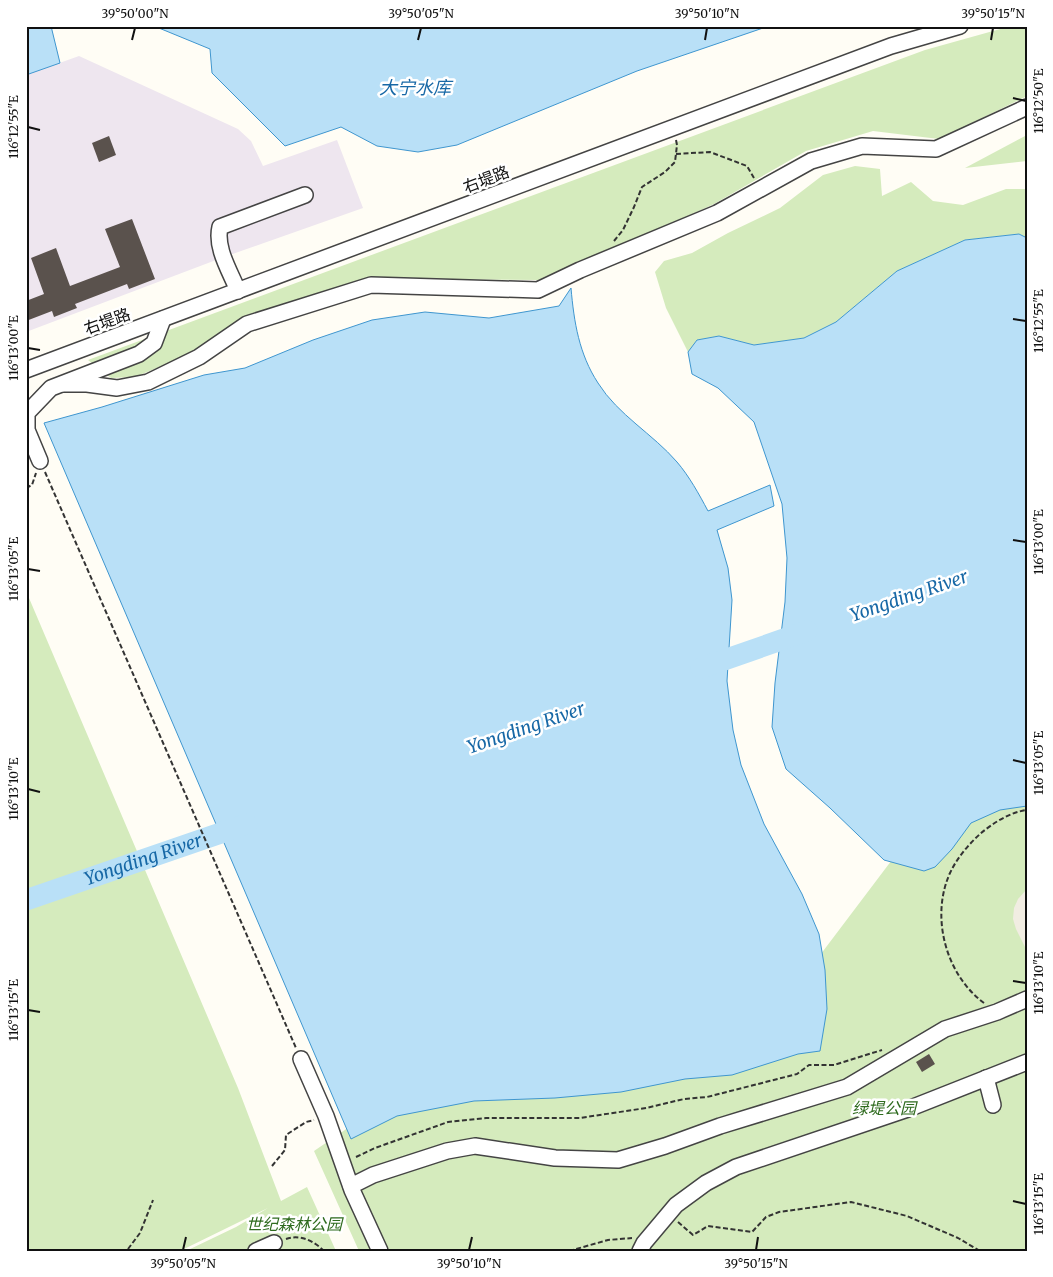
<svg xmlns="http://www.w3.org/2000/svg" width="1053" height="1277" viewBox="0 0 1053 1277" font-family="Merriweather,'Noto Sans SC',serif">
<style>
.industrial{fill:#eee6ef}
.green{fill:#d5ebbd}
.plaza{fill:#f1ede2}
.water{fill:#b9e0f7;stroke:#3f96cf}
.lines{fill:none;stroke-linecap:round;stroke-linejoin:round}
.river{stroke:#b9e0f7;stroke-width:21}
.building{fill:#5a524d}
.minor-casing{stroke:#444;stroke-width:18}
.path{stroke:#333;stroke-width:2;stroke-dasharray:5 2.5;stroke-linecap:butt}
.minor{stroke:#fff;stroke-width:15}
.ticks{fill:none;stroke:#111;stroke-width:2}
.labels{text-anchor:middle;stroke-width:5;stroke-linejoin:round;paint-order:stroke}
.street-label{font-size:16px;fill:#111;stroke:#fff}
.park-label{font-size:16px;font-style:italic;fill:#2f6b1f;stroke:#fff}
.water-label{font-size:18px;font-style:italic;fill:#1768a6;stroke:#fff}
.neatline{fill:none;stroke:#111;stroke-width:2}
.ticks-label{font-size:12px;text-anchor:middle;fill:#111}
</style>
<rect width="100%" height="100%" fill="#fffdf5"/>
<!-- industrial -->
<path class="industrial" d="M79,56L238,129L251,141L263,166L337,140L363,208L224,257L26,332V75Z"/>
<!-- green -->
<g class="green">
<path d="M1011,26H1027V96L939,139L873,131L806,151L714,204L631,242L542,280L371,279L135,377L111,378L88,360L925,50Z"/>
<path d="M1027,135V161L965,168Z"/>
<path d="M855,166L880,169L882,196L911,182L933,201L963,205L1006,189H1027V238L1019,234L965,240L897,271L836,322L804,338L754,345L719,336L697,340L688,352L666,308L655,272L664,261L692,253L728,233L780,208L823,175Z"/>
<path d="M26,591L238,1088L281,1201L307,1187L336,1251H186L236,1227L268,1208L180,1251H26Z"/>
<path d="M1027,791V1251H359L314,1151L446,1061L768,1024L907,840Z"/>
</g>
<!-- plaza -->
<path class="plaza" d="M1027,889V951L1016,929L1013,919L1014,908L1018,899Z"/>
<!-- water -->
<g class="water">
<path d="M26,26H51L60,63L26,75Z"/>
<path d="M154,26H769L637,71L457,145L418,152L377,146L341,127L285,146L212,73L210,49Z"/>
<path d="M1019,234L1027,238V806L1000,810L971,823L952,849L935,867L924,871L884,860L830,808L786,769L772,727L775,683L785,602L787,558L782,504L754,422L718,388L692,374L688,352L697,340L719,336L754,345L804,338L836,322L897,271L965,240Z"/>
<path d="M571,288C574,322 579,354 598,383C618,415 653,434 677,462C689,476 699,494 708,511L770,485L774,506L717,530L728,568L732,600L727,681L733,730L741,765L764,824L802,894L819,934L825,970L827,1009L820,1051L798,1054L732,1075L685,1079L621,1092L555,1098L474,1101L397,1116L351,1139L44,423L102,407L204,375L245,368L313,340L372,320L425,312L489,318L559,306Z"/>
</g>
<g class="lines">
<!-- river -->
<g class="river">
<path d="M701,668L807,631"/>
<path id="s1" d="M26,900L247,824"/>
</g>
</g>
<!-- building -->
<g class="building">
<path d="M109,136L116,155L99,162L92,143Z"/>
<path d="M132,219L155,279L129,289L127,284L75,304L77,308L54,317L52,311L26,321V301L44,294L31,258L56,248L70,286L120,267L105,229Z"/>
<path d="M929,1054L935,1064L922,1072L916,1062Z"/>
</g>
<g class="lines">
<defs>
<g id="minor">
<path d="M238,291C230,271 215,248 220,227L305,195"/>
<path d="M26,370L891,46L960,26"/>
<path d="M63,384H87L117,388L148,382L199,357L247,324L371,285L538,290L580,270L717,213L811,161L862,146L936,149L1027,107"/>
<path d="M40,461L27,430V413L51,388L139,354L154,343L163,319"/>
<path d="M301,1059L326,1116L352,1190L380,1251"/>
<path d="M986,1078L993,1105"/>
<path d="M351,1186L373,1175L447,1151L475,1146L555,1158L618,1160L665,1146L720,1126L847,1087L945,1029L997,1012L1027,999"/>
<path d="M256,1251L274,1243"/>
<path d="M640,1251L644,1243L676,1205L706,1183L736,1167L908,1109L1027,1062"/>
</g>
</defs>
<!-- minor casing -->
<use href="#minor" class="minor-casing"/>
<!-- path -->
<g class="path">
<path d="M676,154L710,152L747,166L754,178"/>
<path d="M614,241L623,230L634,207L642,187L665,172L675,162L677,145L676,140"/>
<path d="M45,472L296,1048"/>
<path d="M26,488L32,485L36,473"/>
<path d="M984,1003C946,975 930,917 950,873C957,858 968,845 980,834C993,823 1010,812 1027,810"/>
<path d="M356,1157L375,1148L448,1122L486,1118H580L646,1108L684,1099L707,1097L797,1074L809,1065H834L882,1050"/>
<path d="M272,1166L285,1150L286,1135L306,1122L314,1120"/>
<path d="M678,1222L693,1235L708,1226L752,1232L766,1217L779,1212L851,1202L907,1216L958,1238L980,1251"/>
<path d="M286,1239C300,1234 314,1241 324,1251"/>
<path d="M128,1249L140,1233L153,1200"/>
<path d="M569,1251L608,1240L632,1238"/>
</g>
<!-- minor -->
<use href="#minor" class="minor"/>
</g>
<!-- ticks -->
<path class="ticks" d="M132,40L135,28M418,40L421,28M705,40L707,28M991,40L993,28M1013,98L1026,101M28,127L40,130M1013,319L1026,321M28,348L40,350M1013,540L1026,542M28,569L40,571M1013,760L1026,763M28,789L40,792M1013,981L1026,983M28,1010L40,1012M1013,1201L1026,1204M183,1250L186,1237M469,1250L472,1237M756,1250L758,1237"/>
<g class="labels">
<!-- street labels -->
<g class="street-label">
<text transform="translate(486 179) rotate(-21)" y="6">右堤路</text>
<text transform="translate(107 321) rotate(-20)" y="6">右堤路</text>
</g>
<!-- park labels -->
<g class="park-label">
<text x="884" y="1114">绿堤公园</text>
<text x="294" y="1230">世纪森林公园</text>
</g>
<!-- water labels -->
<g class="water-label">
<text x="415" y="94">大宁水库</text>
<text transform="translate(909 596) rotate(-19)" y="6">Yongding River</text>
<text transform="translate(526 728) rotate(-19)" y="6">Yongding River</text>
<text dy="6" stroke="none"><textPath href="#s1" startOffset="124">Yongding River</textPath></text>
</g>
</g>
<!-- border -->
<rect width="1053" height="1277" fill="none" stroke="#ffffff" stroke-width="55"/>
<rect x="28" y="28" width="998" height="1222" class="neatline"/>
<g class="ticks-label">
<text x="135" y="18">39°50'00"N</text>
<text x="421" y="18">39°50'05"N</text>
<text x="707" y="18">39°50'10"N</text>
<text x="993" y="18">39°50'15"N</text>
<text transform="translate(1039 101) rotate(-90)" y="4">116°12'50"E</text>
<text transform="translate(14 127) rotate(-90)" y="4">116°12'55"E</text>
<text transform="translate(1039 321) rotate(-90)" y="4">116°12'55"E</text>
<text transform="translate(14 348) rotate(-90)" y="4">116°13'00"E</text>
<text transform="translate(1039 542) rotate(-90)" y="4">116°13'00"E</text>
<text transform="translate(14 569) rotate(-90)" y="4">116°13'05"E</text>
<text transform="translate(1039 763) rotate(-90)" y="4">116°13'05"E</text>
<text transform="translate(14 789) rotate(-90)" y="4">116°13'10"E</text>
<text transform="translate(1039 983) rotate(-90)" y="4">116°13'10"E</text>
<text transform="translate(14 1010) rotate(-90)" y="4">116°13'15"E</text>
<text transform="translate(1039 1204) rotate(-90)" y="4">116°13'15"E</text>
<text x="183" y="1268">39°50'05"N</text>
<text x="469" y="1268">39°50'10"N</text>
<text x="756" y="1268">39°50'15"N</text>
</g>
</svg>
